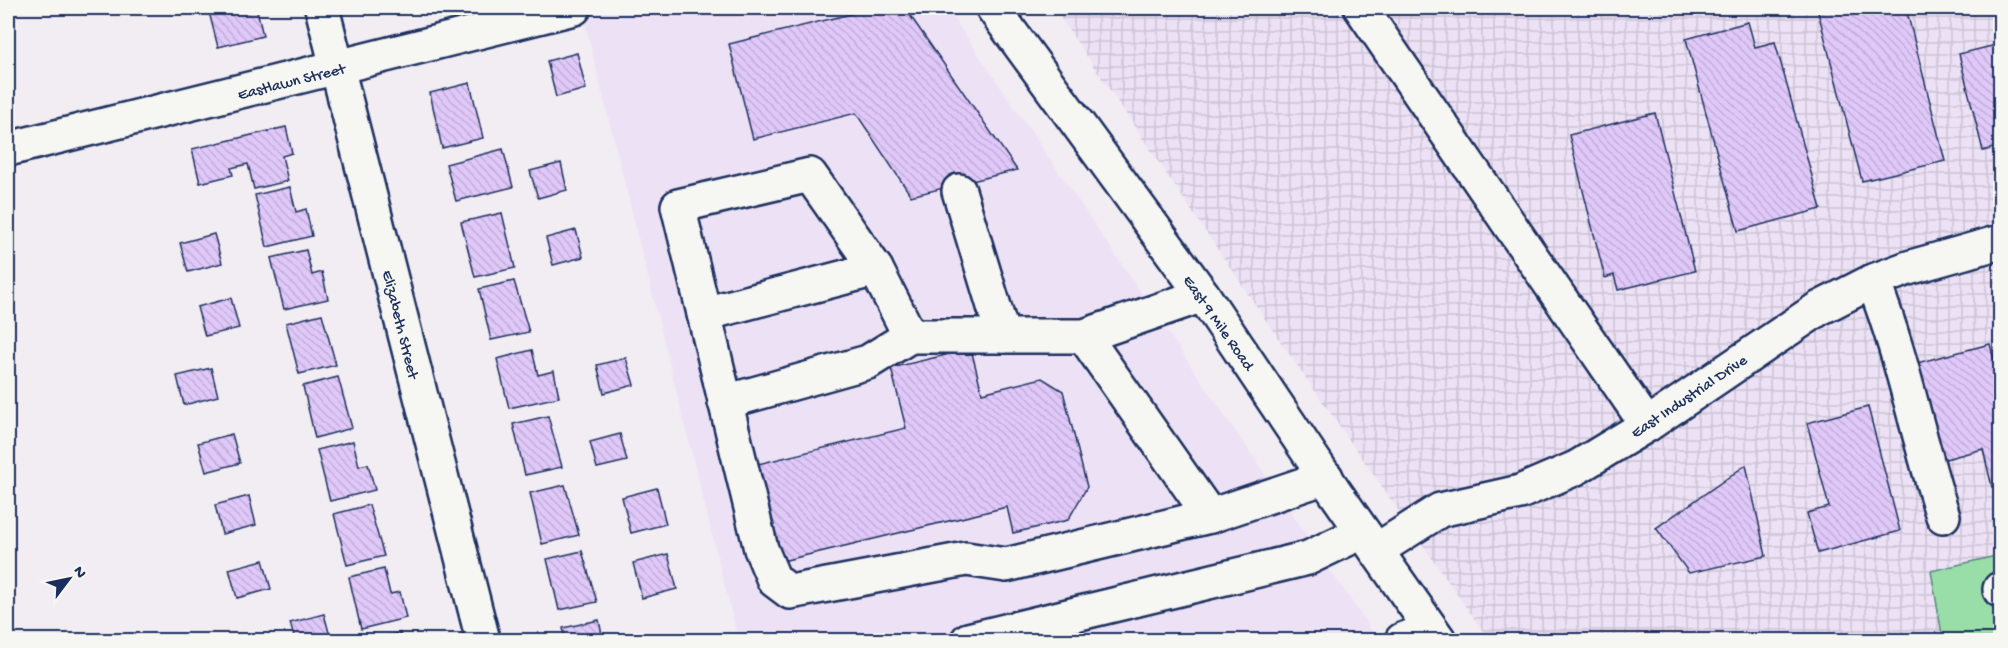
<svg xmlns="http://www.w3.org/2000/svg" width="2008" height="648" viewBox="0 0 2008 648" font-family="'Gochi Hand',sans-serif">
<style>
.built{fill:#ede2f5}
.industrial{fill:url(#industrial-grid)}
.pitch{fill:#99dda9;stroke:#5a8684;stroke-width:1.5}
.building{fill:url(#building-back-hatch);stroke:#1b2f5e;stroke-width:1.5}
.lines{fill:none;stroke-linecap:round;stroke-linejoin:round}
.minor-casing{stroke:#1b2f5e;stroke-width:38}
.major-casing{stroke:#1b2f5e;stroke-width:38}
.minor{stroke:#f6f6f2;stroke-width:33}
.major{stroke:#f6f6f2;stroke-width:33}
.labels{text-anchor:middle;stroke-width:4.5;stroke-linejoin:round;paint-order:stroke}
.street-label{font-size:16px;fill:#1b2f5e;stroke:#f6f6f2}
</style>
<defs>
<pattern id="industrial-grid" width="8" height="8" patternUnits="userSpaceOnUse" patternTransform="scale(1.5)"><rect width="8" height="8" fill="#ede2f5"/><path d="M0 4h8M4 0v8" fill="none" stroke="#cbc2d4"/></pattern>
<pattern id="building-back-hatch" width="6" height="6" patternUnits="userSpaceOnUse" patternTransform="scale(1.5)"><rect width="6" height="6" fill="#e0c9f9"/><path d="M-1 5l2 2M0 0l6 6M5-1l2 2" fill="none" stroke="#c0add8"/></pattern>
</defs>
<rect width="100%" height="100%" fill="#f2edf3"/>
<filter id="ink" filterUnits="userSpaceOnUse"><feTurbulence type="fractalNoise" baseFrequency=".0167" numOctaves="2"/><feDisplacementMap in="SourceGraphic" scale="12" xChannelSelector="R" yChannelSelector="G"/><feConvolveMatrix kernelMatrix="1 2 1 2 8 2 1 2 1" color-interpolation-filters="sRGB"/></filter>
<g filter="url(#ink)">
<!-- built -->
<path class="built" d="M581,8H947L1378,640H738Z"/>
<!-- industrial -->
<path class="industrial" d="M1054,8H2000V555L1931,572L1943,640H1489L1280,341Z"/>
<!-- pitch -->
<path class="pitch" d="M2000,555V640H1943L1931,571Z"/>
<!-- building -->
<g class="building">
<path d="M208,8H246L247,12L257,10L263,36L218,47Z"/>
<path d="M875,8H905L1017,170L911,196L856,113L753,139L729,44Z"/>
<path d="M1817,8H1906L1945,161L1862,181Z"/>
<path d="M1748,22L1755,47L1775,42L1821,209L1738,231L1686,39Z"/>
<path d="M2000,44V146L1983,151L1959,54Z"/>
<path d="M577,53L586,89L556,97L547,61Z"/>
<path d="M470,83L483,138L442,148L430,93Z"/>
<path d="M1655,113L1695,271L1618,290L1614,275L1605,278L1569,135Z"/>
<path d="M286,127L292,153L282,156L288,181L254,189L248,164L231,168L233,175L200,183L192,149Z"/>
<path d="M503,149L513,187L456,201L446,164Z"/>
<path d="M561,163L567,190L538,198L530,171Z"/>
<path d="M290,187L296,212L306,209L312,236L267,247L255,195Z"/>
<path d="M502,213L515,268L475,277L461,222Z"/>
<path d="M576,230L583,257L553,265L546,238Z"/>
<path d="M214,234L222,263L188,272L180,243Z"/>
<path d="M306,250L312,275L322,272L328,299L284,309L271,258Z"/>
<path d="M514,281L529,332L491,340L479,289Z"/>
<path d="M231,298L239,328L205,336L197,307Z"/>
<path d="M322,314L336,365L299,374L286,323Z"/>
<path d="M1990,344L2000,383V485L1992,487L1983,449L1938,461L1913,364Z"/>
<path d="M971,349L982,393L1042,378L1063,391L1087,487L1068,520L1013,533L1007,507L782,561L758,464L906,428L891,368Z"/>
<path d="M532,350L538,375L554,371L559,397L509,408L497,359Z"/>
<path d="M626,358L634,385L604,393L597,365Z"/>
<path d="M211,368L218,396L184,405L177,376Z"/>
<path d="M338,377L352,428L315,438L303,386Z"/>
<path d="M1868,407L1900,531L1818,553L1807,513L1829,507L1807,423Z"/>
<path d="M548,416L562,467L525,475L513,424Z"/>
<path d="M232,434L240,463L206,472L198,443Z"/>
<path d="M620,434L627,461L597,468L590,442Z"/>
<path d="M353,441L359,466L368,464L375,490L330,501L317,450Z"/>
<path d="M1746,465L1766,556L1689,573L1656,528Z"/>
<path d="M565,485L579,535L542,544L530,493Z"/>
<path d="M657,488L666,524L631,533L622,497Z"/>
<path d="M249,496L256,525L222,534L215,505Z"/>
<path d="M369,505L384,556L347,565L334,514Z"/>
<path d="M582,551L597,602L559,610L547,559Z"/>
<path d="M668,554L677,589L642,598L633,563Z"/>
<path d="M263,560L271,589L237,598L229,569Z"/>
<path d="M384,569L390,594L400,592L406,618L361,629L349,577Z"/>
<path d="M324,614L331,640H295L290,623Z"/>
<path d="M599,620L603,640H566L563,628Z"/>
<path d="M400,633L402,640H368Z"/>
</g>
<g class="lines">
<defs>
<g id="minor">
<path d="M322,8L483,640"/>
<path d="M1361,8L1647,425"/>
<path d="M8,149L574,8"/>
<path d="M959,191L1003,336"/>
<path d="M1873,281C1903,357 1918,439 1943,516"/>
<path d="M704,314L876,269"/>
<path d="M1084,336L1210,516L1006,565L966,559L790,592L774,580L761,549L678,206L810,175L876,269L910,336H1084L1203,295"/>
<path d="M725,402L868,362L910,336"/>
<path d="M1210,516L1326,477"/>
<path d="M1377,550L1440,510L1520,492L1576,468L1647,425L1818,309L1873,281L1908,268L2000,242"/>
<path d="M2000,589V590"/>
<path d="M968,640L1308,558L1362,532"/>
<path d="M1402,640L1431,629"/>
</g>
<path id="major" d="M993,8L1203,295L1335,492L1439,640"/>
</defs>
<!-- minor casing -->
<use href="#minor" class="minor-casing"/>
<!-- major casing -->
<use href="#major" class="major-casing"/>
<!-- minor -->
<use href="#minor" class="minor"/>
<!-- major -->
<use href="#major" class="major"/>
</g>
</g>
<g class="labels">
<!-- street labels -->
<g class="street-label">
<text transform="translate(291 80) rotate(-14)" y="6">Eastlawn Street</text>
<text transform="translate(1220 322) rotate(55)" y="6">East 9 Mile Road</text>
<text transform="translate(402 324) rotate(76)" y="6">Elizabeth Street</text>
<text transform="translate(1688 395) rotate(-34)" y="6">East Industrial Drive</text>
</g>
</g>
<!-- margin -->
<rect width="2008" height="648" fill="none" stroke="#f6f6f2" stroke-width="30"/>
<rect x="15" y="15" width="1978" height="618" fill="none" stroke="#1b2f5e" stroke-width="2" filter="url(#ink)"/>
<!-- north arrow -->
<g transform="translate(69 579) rotate(58)" stroke="#f6f6f2" stroke-width="4.5" paint-order="stroke">
<path d="M0-4.5L10 22L0 15L-10 22Z" fill="#1b2f5e"/>
<text y="-9" font-size="16" font-weight="bold" text-anchor="middle" fill="#1b2f5e">N</text>
</g>
</svg>
